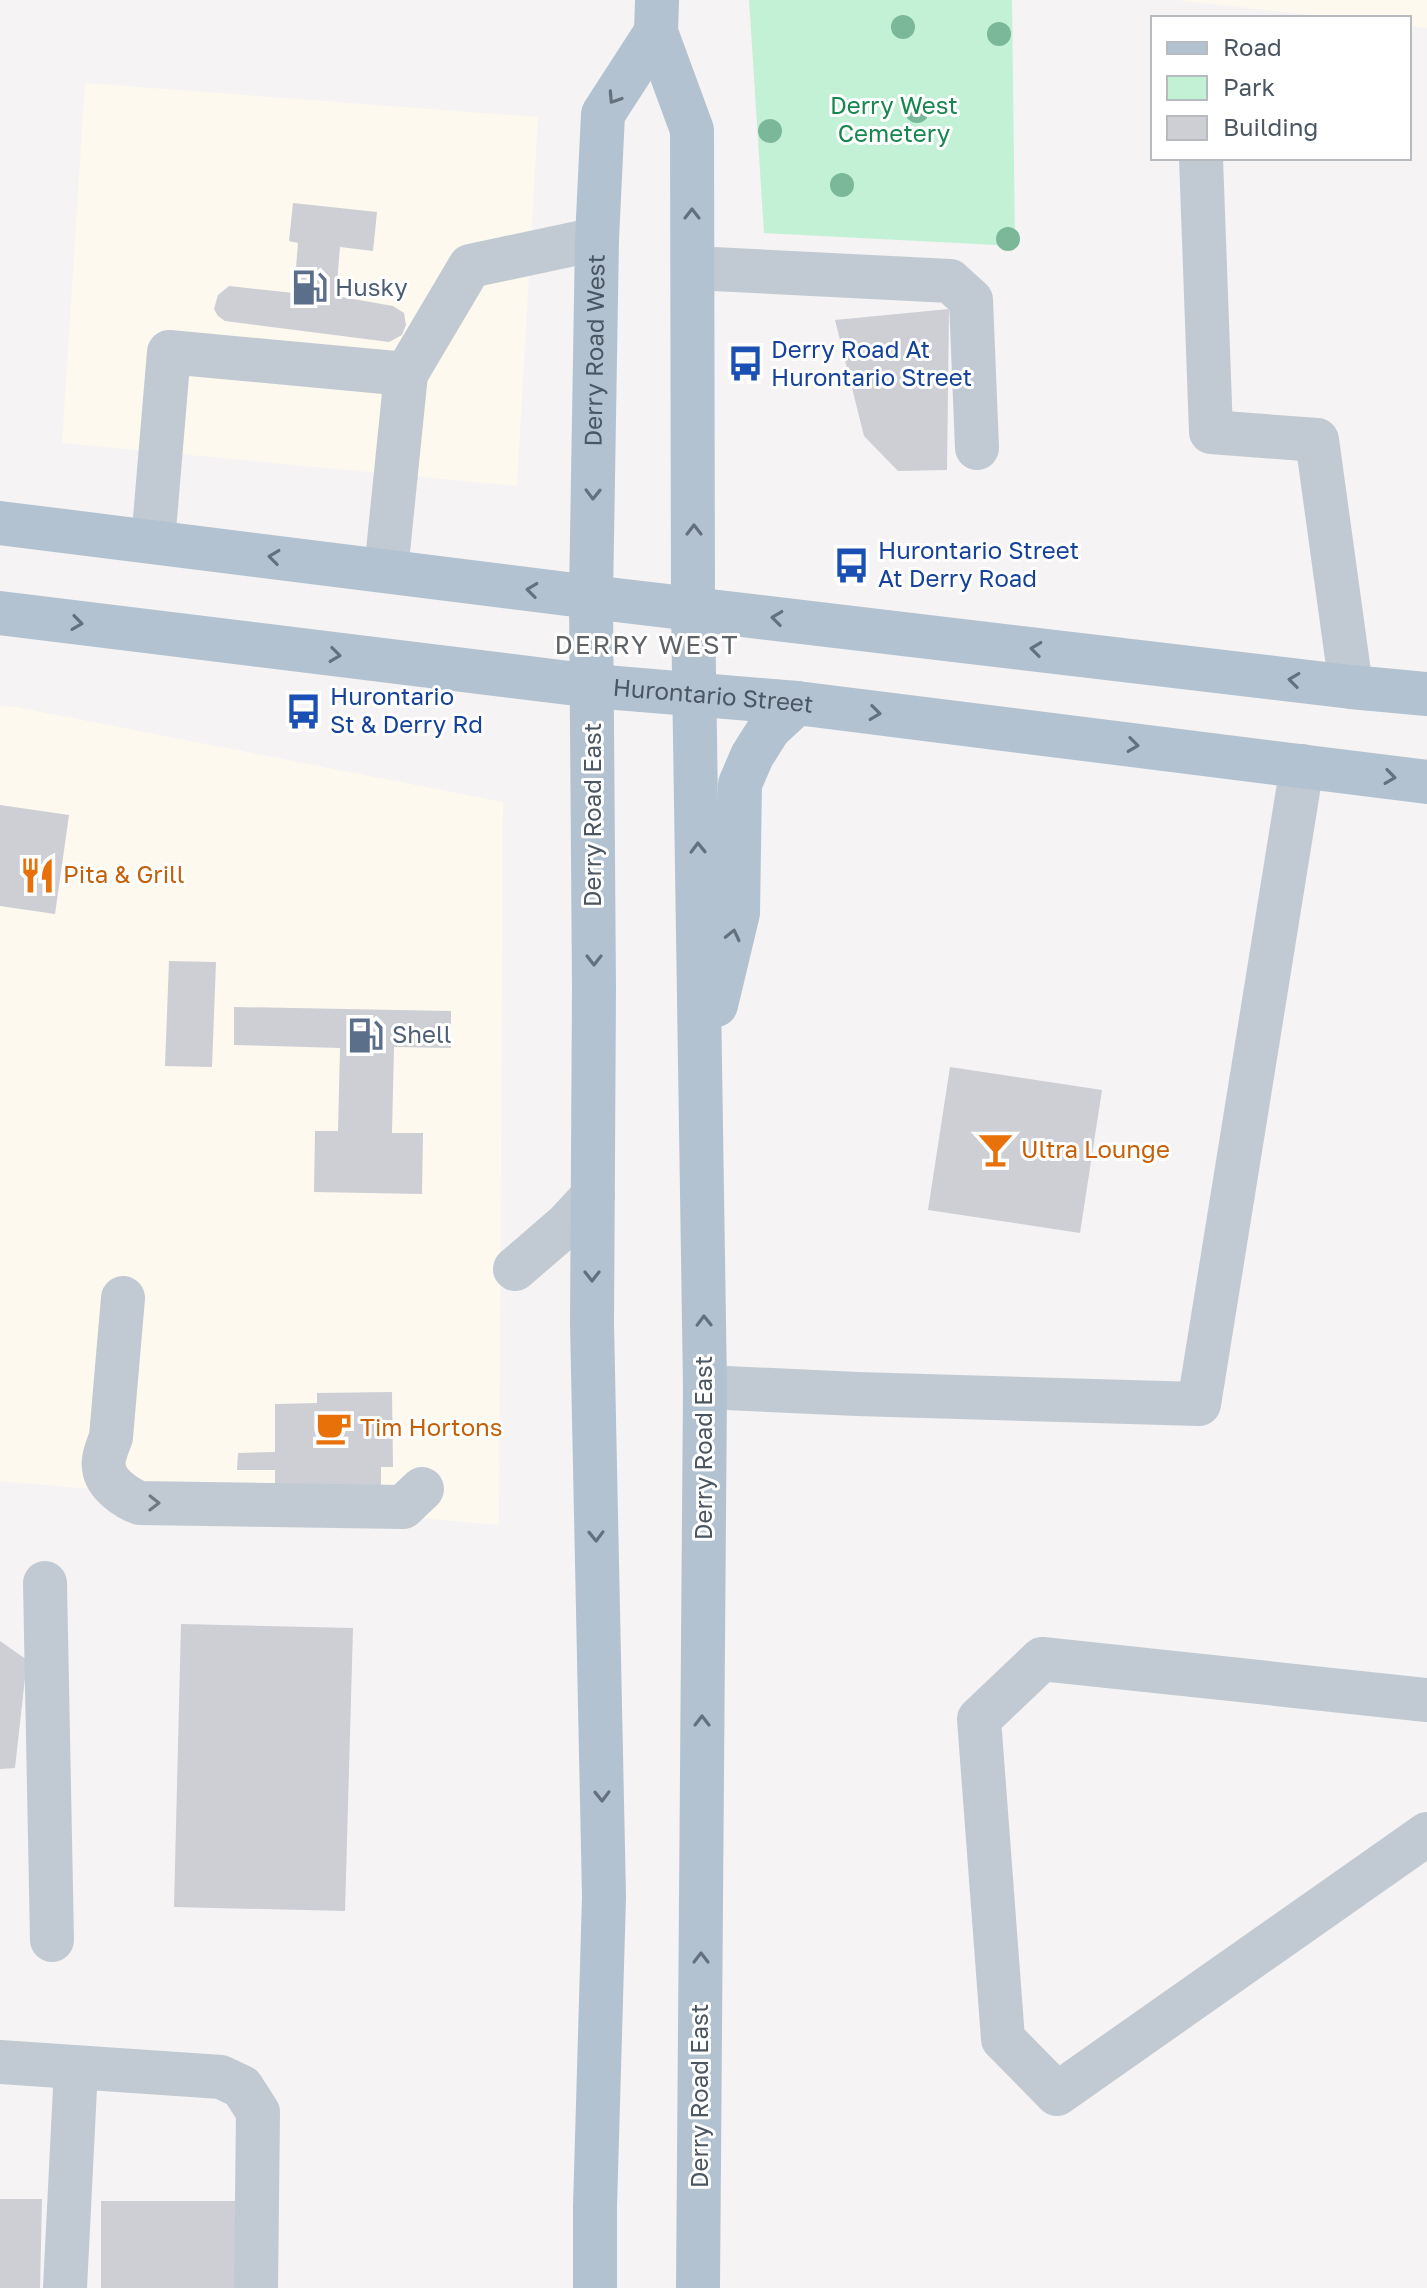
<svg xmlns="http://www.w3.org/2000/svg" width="1427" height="2288" viewBox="0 0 1427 2288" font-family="'Golos Text',sans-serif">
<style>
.commercial{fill:#fdf9ef}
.green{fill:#c3f1d5}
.building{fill:#cdcfd5}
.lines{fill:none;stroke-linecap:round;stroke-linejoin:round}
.minor{stroke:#c1cad2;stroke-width:44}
.major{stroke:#b3c2d1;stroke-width:44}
.tree{fill:#7bb799}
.oneway{stroke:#64717d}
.oneway2{stroke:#6e7983}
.labels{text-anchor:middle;stroke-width:6;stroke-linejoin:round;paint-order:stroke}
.park-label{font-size:24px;fill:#17864f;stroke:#fff}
.service-label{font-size:24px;fill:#4e5e75;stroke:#fff;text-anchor:start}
.transit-label{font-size:24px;fill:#164399;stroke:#fff;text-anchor:start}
.street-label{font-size:24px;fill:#4a5661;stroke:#fff}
.food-label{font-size:24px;fill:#c56008;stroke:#fff;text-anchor:start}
.neighbourhood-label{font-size:26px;letter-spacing:2px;fill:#5f6368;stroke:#fff}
</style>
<rect width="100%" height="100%" fill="#f5f3f3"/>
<!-- commercial -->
<g class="commercial">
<path d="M1176,0H1427V28L1409,26V18H1337Z"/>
<path d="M85,83L538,117L517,486L62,443Z"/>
<path d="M0,706L16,707L503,802L499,1525L0,1481Z"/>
</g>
<!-- green -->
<path class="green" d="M749,0H1012L1015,246L764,233Z"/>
<!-- building -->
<g class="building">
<path d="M293,203L377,212L373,251L340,247L336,296L393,306L404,313L406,325L402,335L389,342L225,321L218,316L214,309L218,295L229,286L294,293L298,243L289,241Z"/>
<path d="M949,309L947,470L898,471L864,436L835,320Z"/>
<path d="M0,805L69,815L55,914L0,906Z"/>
<path d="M169,961L216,962L212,1067L165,1066Z"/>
<path d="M234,1007L451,1011V1048L394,1047L392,1133H423L422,1194L314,1192L315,1131H338L340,1048L234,1045Z"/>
<path d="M950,1067L1102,1090L1080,1233L928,1210Z"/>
<path d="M392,1392L393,1467H381V1492L275,1493V1470H237L238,1453L275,1452V1404L317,1403V1393Z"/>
<path d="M181,1624L353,1628L345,1911L174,1907Z"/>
<path d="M0,1641L27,1660L15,1768L0,1769Z"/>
<path d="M0,2199H42L40,2288H0Z"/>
<path d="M101,2201H247L246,2288H101Z"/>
</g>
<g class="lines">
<!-- minor -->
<g class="minor">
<path d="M1201,158L1211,432L1317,440L1351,687"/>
<path d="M693,268L950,281L971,300L977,448"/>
<path d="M153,542L169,352L406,374L470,266L597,239"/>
<path d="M386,571L406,374"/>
<path d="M515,1269L566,1225L593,1196"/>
<path d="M123,1298L111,1437C108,1446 102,1458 104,1468C106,1484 126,1498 140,1503L403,1507L422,1489"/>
<path d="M705,1387L857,1394L1199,1404L1302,766"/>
<path d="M45,1583L52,1940"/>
<path d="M1427,1700L1042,1659L979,1719L1003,2039L1057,2094L1427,1834"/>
<path d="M0,2062L221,2077L242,2087L258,2112L256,2288"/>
<path d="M65,2288L76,2068"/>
</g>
<!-- major -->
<g class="major">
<path d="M657,0L656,32L692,130L693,608L705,1387L698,2288"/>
<path d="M0,523L591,597L1351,687L1427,694"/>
<path id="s1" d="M0,613L593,686L797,703L1427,782"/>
<path d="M716,1005L738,913L740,784L752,756L769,729L797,703"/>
<path id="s2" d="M595,2288V2207L604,1897L592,1323L594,988L591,597L597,239L603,114L656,32"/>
</g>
</g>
<!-- trees -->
<g class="tree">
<circle cx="903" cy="27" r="12"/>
<circle cx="999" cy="34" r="12"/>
<circle cx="917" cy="111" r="12"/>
<circle cx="770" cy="131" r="12"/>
<circle cx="842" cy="185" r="12"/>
<circle cx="1008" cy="239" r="12"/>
</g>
<!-- one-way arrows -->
<defs><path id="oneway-chevron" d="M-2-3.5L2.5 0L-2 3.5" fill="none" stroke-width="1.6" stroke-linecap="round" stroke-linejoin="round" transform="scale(2)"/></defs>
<g class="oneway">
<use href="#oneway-chevron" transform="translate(614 98) rotate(123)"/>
<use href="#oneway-chevron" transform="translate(692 214) rotate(-90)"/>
<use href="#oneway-chevron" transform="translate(593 494) rotate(91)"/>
<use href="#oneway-chevron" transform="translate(694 530) rotate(-90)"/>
<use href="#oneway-chevron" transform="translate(274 557) rotate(-173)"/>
<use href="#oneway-chevron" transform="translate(532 590) rotate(-173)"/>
<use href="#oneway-chevron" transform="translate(777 618) rotate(-173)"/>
<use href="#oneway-chevron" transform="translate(77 623) rotate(8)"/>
<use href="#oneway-chevron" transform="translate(1036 649) rotate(-173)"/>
<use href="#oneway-chevron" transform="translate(335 655) rotate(7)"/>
<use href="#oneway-chevron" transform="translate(1294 680) rotate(-173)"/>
<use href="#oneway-chevron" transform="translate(875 713) rotate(7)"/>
<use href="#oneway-chevron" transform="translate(1133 745) rotate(7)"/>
<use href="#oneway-chevron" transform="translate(1390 777) rotate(8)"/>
<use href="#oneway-chevron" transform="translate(698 848) rotate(-91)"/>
<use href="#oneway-chevron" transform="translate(733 935) rotate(-77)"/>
<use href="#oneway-chevron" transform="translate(594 960) rotate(90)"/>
<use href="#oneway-chevron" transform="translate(592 1276) rotate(90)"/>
<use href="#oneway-chevron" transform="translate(704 1321) rotate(-91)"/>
<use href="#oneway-chevron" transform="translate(596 1536) rotate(89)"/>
<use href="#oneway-chevron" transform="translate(702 1721) rotate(-90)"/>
<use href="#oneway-chevron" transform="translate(602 1796) rotate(89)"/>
<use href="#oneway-chevron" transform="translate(701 1958) rotate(-90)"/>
</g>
<use class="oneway2" href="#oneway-chevron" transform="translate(154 1503) rotate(1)"/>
<!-- icons -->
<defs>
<symbol id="fuel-bare" viewBox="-9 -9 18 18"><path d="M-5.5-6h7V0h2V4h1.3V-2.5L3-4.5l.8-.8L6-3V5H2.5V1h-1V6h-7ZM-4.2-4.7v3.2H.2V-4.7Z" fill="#5c6f8a" stroke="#fff" stroke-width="2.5" paint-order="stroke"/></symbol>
<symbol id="bus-bare" viewBox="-9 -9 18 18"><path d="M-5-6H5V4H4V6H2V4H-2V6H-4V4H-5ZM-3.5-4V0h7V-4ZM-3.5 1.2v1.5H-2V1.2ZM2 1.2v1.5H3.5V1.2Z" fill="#1a4fb4" stroke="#fff" stroke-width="2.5" paint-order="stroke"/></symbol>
<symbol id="restaurant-bare" viewBox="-9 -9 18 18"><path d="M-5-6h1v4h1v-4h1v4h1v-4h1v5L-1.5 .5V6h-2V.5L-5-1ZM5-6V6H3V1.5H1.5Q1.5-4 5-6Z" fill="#e8710a" stroke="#fff" stroke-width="2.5" paint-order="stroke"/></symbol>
<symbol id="bar-bare" viewBox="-9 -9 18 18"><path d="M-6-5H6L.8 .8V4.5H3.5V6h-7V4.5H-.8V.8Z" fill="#e8710a" stroke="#fff" stroke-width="2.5" paint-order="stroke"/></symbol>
<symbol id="cafe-bare" viewBox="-9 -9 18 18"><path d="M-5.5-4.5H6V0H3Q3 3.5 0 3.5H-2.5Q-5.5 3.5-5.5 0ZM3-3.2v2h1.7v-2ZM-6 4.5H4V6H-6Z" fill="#e8710a" stroke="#fff" stroke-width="2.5" paint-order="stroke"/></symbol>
</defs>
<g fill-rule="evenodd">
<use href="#fuel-bare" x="284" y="262" width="51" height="51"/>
<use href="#bus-bare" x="720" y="338" width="51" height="51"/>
<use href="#bus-bare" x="826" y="540" width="51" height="51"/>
<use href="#bus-bare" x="278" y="686" width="51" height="51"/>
<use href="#restaurant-bare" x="12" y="850" width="51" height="51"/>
<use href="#fuel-bare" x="340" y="1010" width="51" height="51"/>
<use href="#bar-bare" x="970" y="1124" width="51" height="51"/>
<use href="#cafe-bare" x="308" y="1402" width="51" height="51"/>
</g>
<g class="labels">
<!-- park labels -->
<g class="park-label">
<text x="894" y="114">Derry West<tspan x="894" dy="28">Cemetery</tspan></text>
</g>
<!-- service labels -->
<g class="service-label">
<text x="335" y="296">Husky</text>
<text x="392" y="1043">Shell</text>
</g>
<!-- transit labels -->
<g class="transit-label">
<text x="771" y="358">Derry Road At<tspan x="771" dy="28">Hurontario Street</tspan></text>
<text x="878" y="559">Hurontario Street<tspan x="878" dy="28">At Derry Road</tspan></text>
<text x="330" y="705">Hurontario<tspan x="330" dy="28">St &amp; Derry Rd</tspan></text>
</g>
<!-- street labels -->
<g class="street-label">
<text dy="8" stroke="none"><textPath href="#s2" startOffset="1938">Derry Road West</textPath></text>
<text dy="8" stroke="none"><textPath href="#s1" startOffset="718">Hurontario Street</textPath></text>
<text transform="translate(593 815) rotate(-90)" y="8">Derry Road East</text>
<text transform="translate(704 1448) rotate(-90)" y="8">Derry Road East</text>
<text transform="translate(700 2096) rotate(-90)" y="8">Derry Road East</text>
</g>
<!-- food labels -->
<g class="food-label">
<text x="63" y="883">Pita &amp; Grill</text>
<text x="1021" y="1158">Ultra Lounge</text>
<text x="360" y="1436">Tim Hortons</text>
</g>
<!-- neighbourhood labels -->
<g class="neighbourhood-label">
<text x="647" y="654">DERRY WEST</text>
</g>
</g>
<!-- legend -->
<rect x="1151" y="16" width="260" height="144" fill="#ffffff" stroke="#b7bbc0" stroke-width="2"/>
<rect x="1167" y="42" width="40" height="12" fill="#b3c2d1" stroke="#b7bbc0" stroke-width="2"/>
<text x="1223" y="56" font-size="24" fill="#4a5661">Road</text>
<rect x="1167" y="76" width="40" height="24" fill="#c3f1d5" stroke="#b7bbc0" stroke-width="2"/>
<text x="1223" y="96" font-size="24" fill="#4a5661">Park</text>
<rect x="1167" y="116" width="40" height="24" fill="#cdcfd5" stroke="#b7bbc0" stroke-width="2"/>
<text x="1223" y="136" font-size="24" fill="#4a5661">Building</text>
</svg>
